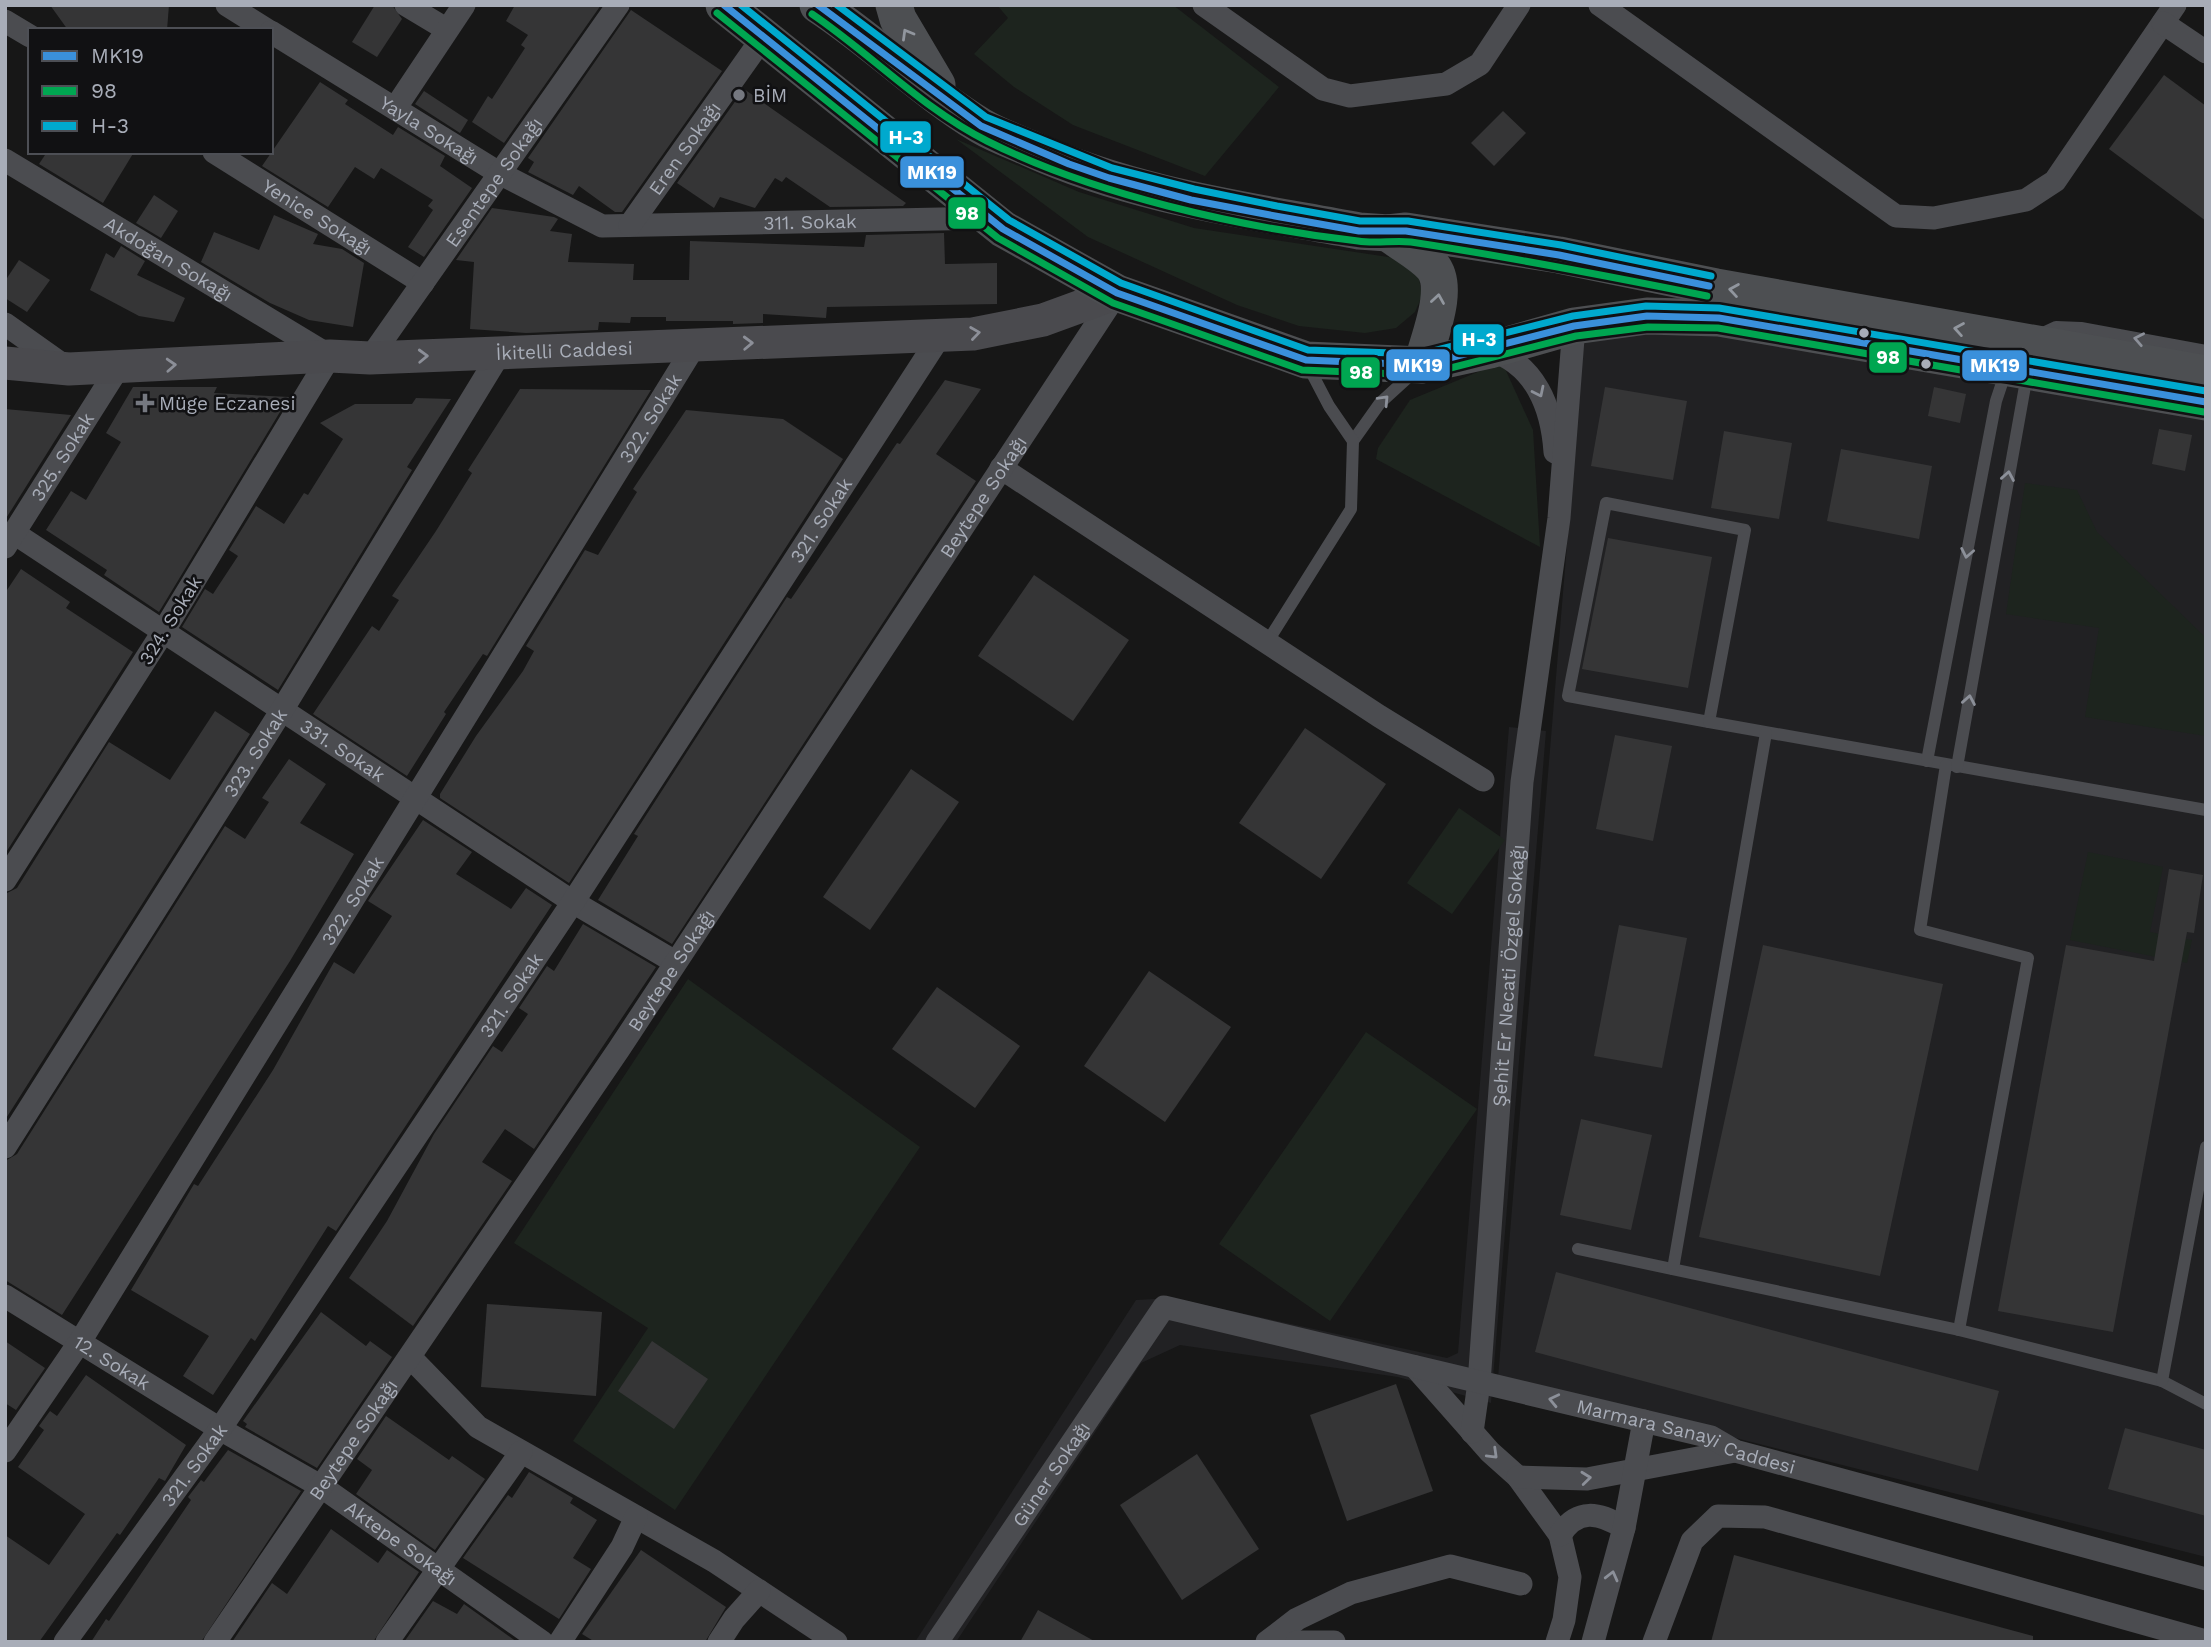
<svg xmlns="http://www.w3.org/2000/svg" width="2211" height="1647" viewBox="0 0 2211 1647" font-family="'Work Sans',sans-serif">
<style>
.built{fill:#212123}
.green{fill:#1d241e}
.building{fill:#353536}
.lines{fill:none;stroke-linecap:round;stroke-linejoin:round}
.lane{stroke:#4b4c50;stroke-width:12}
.street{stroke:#4b4c50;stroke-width:23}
.secondary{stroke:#4a4a4e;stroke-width:33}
.primary{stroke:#4d4f52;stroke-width:37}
.bus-1-casing{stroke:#111113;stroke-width:12}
.bus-2-casing{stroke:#111113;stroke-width:12}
.bus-3-casing{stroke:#111113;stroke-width:12}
.bus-1{stroke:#3a90db;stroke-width:7}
.bus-2{stroke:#00a651;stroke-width:7}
.bus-3{stroke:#00a9ce;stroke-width:7}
.oneway{stroke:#91969e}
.oneway2{stroke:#8c8f98}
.oneway3{stroke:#8c9099}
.poi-dot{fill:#757880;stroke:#111113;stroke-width:2.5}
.bus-dot{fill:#a8adb8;stroke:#111113;stroke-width:2.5}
.labels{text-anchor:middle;stroke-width:5;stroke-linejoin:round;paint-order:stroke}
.poi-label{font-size:19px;fill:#a8adb8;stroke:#111113;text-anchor:start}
.street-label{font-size:19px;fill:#a8adb8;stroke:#111113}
.line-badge{stroke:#111113;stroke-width:2.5}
.badge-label{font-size:19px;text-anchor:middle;font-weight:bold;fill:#fff}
</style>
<rect width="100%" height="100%" fill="#171717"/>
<!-- built -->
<g class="built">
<path d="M1684,329L2206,418V1557L1498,1378L1584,339Z"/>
<path d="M1509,727L1546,731L1491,1403L1398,1377L1180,1345L1141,1363L956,1642H915L1136,1300L1172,1298L1447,1358L1458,1353Z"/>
</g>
<!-- green -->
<g class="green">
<path d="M997,5H1173L1279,87L1205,176L1073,125L1014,87L974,54L1008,18Z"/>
<path d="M956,139L1079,192L1194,228L1395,258L1419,278L1422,296L1415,312L1396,328L1365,333L1299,326L1237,305L1088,237Z"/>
<path d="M1502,362L1533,430L1540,547L1376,459L1378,448L1410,400Z"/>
<path d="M2025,483L2077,490L2097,532L2206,638V736L2085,717L2099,628L2006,614Z"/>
<path d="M1459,808L1505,840L1452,914L1407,883Z"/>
<path d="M2088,852L2163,867L2150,932L2192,940L2187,963L2070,940Z"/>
<path d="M688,979L920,1147L675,1510L573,1441L648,1328L514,1243Z"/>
<path d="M1366,1032L1477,1109L1330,1321L1219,1244Z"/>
</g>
<!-- building -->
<g class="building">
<path d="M50,5H169L167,30H68Z"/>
<path d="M375,5H392L402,19L377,57L352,42Z"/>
<path d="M515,5H601L504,143L472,122L488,96L492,99L525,48L521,45L528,35L506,21Z"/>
<path d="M631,10L722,71L622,212H615L579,186L573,195L528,172L534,162L528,158Z"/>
<path d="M2164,75L2206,106V221L2109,149Z"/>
<path d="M320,82L348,100L345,104L393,135L398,127L445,156L440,166L472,188L424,257L408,247L433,210L428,206L433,200L381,168L374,179L355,167L328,207L262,166Z"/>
<path d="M744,89L906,203L903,206L830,207L786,177L782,182L775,178L755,208L720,197L714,208L677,183Z"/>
<path d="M424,91L468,120L460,133L415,104Z"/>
<path d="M1503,111L1526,133L1494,166L1471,143Z"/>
<path d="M47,152H134L103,203L39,164Z"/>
<path d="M154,195L178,211L161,238L136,223Z"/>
<path d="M492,208L554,217L558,219L550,231L572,234L568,262L634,264L633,280H689L690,241L864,247L866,235L944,233L945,264L997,263V304L827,307L826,318L763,314V323L733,324V321H666V317H631L630,323L599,322L598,330L526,333L470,329L474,262L456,260Z"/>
<path d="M274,215L318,234L313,244L342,249L364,263L353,327L309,320L270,303L201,262L214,232L259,250Z"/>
<path d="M121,246L145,261L137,275L185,298L174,322L139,316L90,290L106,253L114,258Z"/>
<path d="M19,260L50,280L27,312L5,298V281Z"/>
<path d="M945,380L981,389L936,454L976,481L672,944L598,900L638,836L634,834L787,597L791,599L897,443L900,444Z"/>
<path d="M133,387H217L214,393L289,397L159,612L104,575L107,570L46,530L71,491L86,500L121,442L106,433Z"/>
<path d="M1605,387L1687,401L1673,480L1591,466Z"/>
<path d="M1934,387L1966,394L1960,423L1928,416Z"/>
<path d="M520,389L651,390L487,656L483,654L444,712L446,714L407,776L313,714L372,626L379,631L399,600L392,596L436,531L472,473L468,470Z"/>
<path d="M416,398L451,399L407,467L412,470L278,690L182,627L205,589L213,594L238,556L229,550L256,506L284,524L304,493L308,495L343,439L320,423L355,404H412Z"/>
<path d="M5,409L71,415L5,520Z"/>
<path d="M686,410L783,419L843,459L569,883L440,798V794L476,736L523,671L534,651L526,646L585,550L598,555L637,492L633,489Z"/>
<path d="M2159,429L2192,435L2185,471L2152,464Z"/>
<path d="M1724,431L1792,443L1779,519L1711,508Z"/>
<path d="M1841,449L1932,466L1919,539L1827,521Z"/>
<path d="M1608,538L1712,557L1688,688L1582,669Z"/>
<path d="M21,569L70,602L66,608L133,652L5,854V593Z"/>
<path d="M1034,575L1129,640L1073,721L978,656Z"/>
<path d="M215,711L250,734L5,1120V894L17,888L109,742L170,780Z"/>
<path d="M1305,728L1386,784L1321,879L1239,823Z"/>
<path d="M1615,735L1672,746L1653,841L1596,829Z"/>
<path d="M289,759L326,784L300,823L354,854L290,961L62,1315L5,1280V1161L17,1154L225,826L245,839L269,802L262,798Z"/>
<path d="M911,769L959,802L870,930L823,897Z"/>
<path d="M423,820L472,852L456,874L511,909L526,888L552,905L336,1231L328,1226L255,1341L251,1338L213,1395L183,1376L209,1336L131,1290L194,1184L198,1186L273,1070L334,962L354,974L392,916L368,901Z"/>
<path d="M2169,869L2203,875L2194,933L2187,932L2113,1332L1998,1311L2066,945L2154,961Z"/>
<path d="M583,924L656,967L534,1149L505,1129L482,1162L512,1181L413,1326L349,1278L387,1221L434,1134L493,1046L502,1052L528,1014L519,1008L547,966L554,971Z"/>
<path d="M1619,925L1687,938L1662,1068L1594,1056Z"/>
<path d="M1763,945L1943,984L1880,1276L1699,1237Z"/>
<path d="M1149,971L1231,1027L1165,1122L1084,1066Z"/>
<path d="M937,987L1020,1046L975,1108L892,1049Z"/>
<path d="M1581,1119L1652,1135L1631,1230L1560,1215Z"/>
<path d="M1556,1272L1999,1391L1978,1471L1535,1352Z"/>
<path d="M487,1304L602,1312L596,1396L481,1387Z"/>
<path d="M321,1312L366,1346L370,1341L392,1357L317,1468L245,1427L247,1424L243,1421Z"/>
<path d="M5,1341L45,1368L16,1410L5,1403Z"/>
<path d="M652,1341L708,1379L674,1429L618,1391Z"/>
<path d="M86,1375L186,1445L165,1481L159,1478L120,1535L117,1533L39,1642H5V1535L49,1565L85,1514L18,1467L44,1430L39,1426L50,1411L57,1416Z"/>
<path d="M1396,1384L1433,1491L1347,1521L1310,1415Z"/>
<path d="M386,1416L449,1460L452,1456L485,1479L435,1550L356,1494L372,1470L357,1459Z"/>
<path d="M2125,1428L2206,1450V1516L2108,1489Z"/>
<path d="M228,1450L301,1491L201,1642H91L106,1619L109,1621L191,1500L188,1497L201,1480L204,1482Z"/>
<path d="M1197,1454L1259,1549L1182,1600L1120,1505Z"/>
<path d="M529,1472L573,1498L570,1503L597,1520L573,1558L591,1569L559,1619L463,1558L508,1495L512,1498Z"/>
<path d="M331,1529L378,1563L387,1550L419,1572L373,1642H232L272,1583L287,1594Z"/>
<path d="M641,1550L726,1607L705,1642H595L582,1634Z"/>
<path d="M1734,1555L2033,1636V1642H1711Z"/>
<path d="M433,1601L457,1614L464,1604L517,1642H404Z"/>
<path d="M1038,1610L1096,1642H1020Z"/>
</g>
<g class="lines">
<!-- lane -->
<g class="lane">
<path d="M2041,334L2056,327L2081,328L2206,351"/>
<path d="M1353,441L1380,403L1415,371"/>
<path d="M1606,503L1745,530L1709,722L1568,696Z"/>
<path d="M1268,641L1351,509L1353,441L1329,406L1307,364"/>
<path d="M1709,722L2206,810"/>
<path d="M1927,761L1996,401L2006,371"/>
<path d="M1946,765L1920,930L2028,958L1959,1330"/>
<path d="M1957,767L2027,375"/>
<path d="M1578,1249L1959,1330L2162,1381L2206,1404"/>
<path d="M1673,1269L1766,733"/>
<path d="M2162,1381L2206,1147"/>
</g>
<!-- street -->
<g class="street">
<path d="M227,5L267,30"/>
<path d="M406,5L446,29"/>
<path d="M1204,5L1323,89L1350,96L1446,84L1480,64L1519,5"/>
<path d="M1600,5L1896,216L1934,218L2026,200L2055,181L2175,5"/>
<path d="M5,21L30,36"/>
<path d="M2163,23L2206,52"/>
<path id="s1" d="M271,32L499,173L602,226L988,218"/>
<path d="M396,107L464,5"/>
<path id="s2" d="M214,152L423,283"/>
<path id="s3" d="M5,160L330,356L163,632L5,880"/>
<path id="s4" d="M630,225L764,36"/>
<path d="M5,324L67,368"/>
<path d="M1490,350C1535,364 1552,407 1555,452"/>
<path id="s5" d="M370,358L618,5"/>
<path d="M1001,468L1379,716L1483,780"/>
<path id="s6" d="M14,533L573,902L675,962"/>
<path id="s7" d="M5,547L118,368"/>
<path id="s8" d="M5,1147L282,710L500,353"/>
<path id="s9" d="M5,1296L220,1429L322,1487L542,1642"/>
<path d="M410,1357L478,1427L714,1561L836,1642"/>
<path d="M1415,1367L1490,1452L1518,1477L1560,1535L1570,1577L1564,1620L1557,1642"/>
<path id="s10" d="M1472,1432L1479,1383L1522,782L1559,518L1574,326"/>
<path id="s11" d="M5,1451L81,1340L695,345"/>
<path d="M1518,1477L1587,1479L1735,1451"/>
<path d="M1560,1535C1577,1508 1599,1512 1624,1528"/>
<path id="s12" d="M65,1642L220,1429L573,902L940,336"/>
<path id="s13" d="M215,1642L619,1049L1117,293"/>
<path d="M387,1642L521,1452"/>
<path d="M560,1642L622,1547L636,1517"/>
<path d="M719,1642L734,1619L759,1591"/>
<path id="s14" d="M937,1642L1164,1307L1711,1437L1735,1451L2206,1579"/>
<path d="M1267,1642L1297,1619L1351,1593L1450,1566L1521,1584"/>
<path d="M1297,1642H1334"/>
<path d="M1593,1642L1624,1528L1644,1421"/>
<path d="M1654,1642L1692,1541L1718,1516L1765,1517L2206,1641"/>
</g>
<!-- secondary -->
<path class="secondary" id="s15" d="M5,363L69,369L330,356L370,358L973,334L1043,320L1117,293"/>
<!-- primary -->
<g class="primary">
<path d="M724,5L1003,229L1117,293L1306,360L1422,365L1490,350L1574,326L1647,316L1719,318L2206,402"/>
<path d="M818,5C875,42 923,91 981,126C996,135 1013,141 1029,148C1134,196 1247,210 1359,231L1388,233L1406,231L1559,255L1716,287L2206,374"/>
<path d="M894,5L898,19L937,85"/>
<path d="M1388,233C1402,244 1420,253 1432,266C1451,288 1428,339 1422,365"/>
</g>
<defs>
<g id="bus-1">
<path d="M724,5L1003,229L1117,293L1306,360L1422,365L1574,326L1647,316L1719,318L2206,402"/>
<path d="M818,5L981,126L1069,164L1109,178L1191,200L1275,216L1359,231H1406L1559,255L1709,286"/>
</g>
<g id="bus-2">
<path d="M717,13L998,238L1113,303L1302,370L1423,375L1576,336L1648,327L1718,328L2204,412"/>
<path d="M812,14C871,54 923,109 987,141C1095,195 1238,227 1358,241C1375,244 1394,240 1411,242C1510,257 1608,276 1707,296"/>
</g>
<g id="bus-3">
<path d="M741,5L1009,220L1121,283L1308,350L1421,354L1573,316L1646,306L1719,308L2206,391"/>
<path d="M837,5L986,117L1112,168L1194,189L1277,206L1360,221H1408L1561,245L1711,276"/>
</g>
</defs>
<!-- bus-1 casing -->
<use href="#bus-1" class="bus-1-casing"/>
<!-- bus-2 casing -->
<use href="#bus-2" class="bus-2-casing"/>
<!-- bus-3 casing -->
<use href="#bus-3" class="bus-3-casing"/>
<!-- bus-1 -->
<use href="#bus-1" class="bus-1"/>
<!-- bus-2 -->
<use href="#bus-2" class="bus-2"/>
<!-- bus-3 -->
<use href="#bus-3" class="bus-3"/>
</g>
<!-- one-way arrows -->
<defs><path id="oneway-chevron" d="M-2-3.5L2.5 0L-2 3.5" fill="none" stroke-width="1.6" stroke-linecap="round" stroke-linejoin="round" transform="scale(1.75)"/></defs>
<g class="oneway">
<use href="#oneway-chevron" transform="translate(907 34) rotate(-120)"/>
<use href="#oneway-chevron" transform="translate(1734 290) rotate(-171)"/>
<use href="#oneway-chevron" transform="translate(1438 299) rotate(-81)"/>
<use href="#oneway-chevron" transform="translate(1959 329) rotate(-170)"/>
</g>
<g class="oneway2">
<use href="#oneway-chevron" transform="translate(975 333) rotate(-8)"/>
<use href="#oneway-chevron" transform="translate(748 343) rotate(-2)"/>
<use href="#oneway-chevron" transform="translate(423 356) rotate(-2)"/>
<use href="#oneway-chevron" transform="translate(171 365) rotate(-3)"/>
</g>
<g class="oneway3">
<use href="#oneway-chevron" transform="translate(2139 339) rotate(-169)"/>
<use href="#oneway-chevron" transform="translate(1539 392) rotate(64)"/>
<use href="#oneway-chevron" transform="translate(1384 400) rotate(-47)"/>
<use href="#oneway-chevron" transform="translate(2008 476) rotate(-80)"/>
<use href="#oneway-chevron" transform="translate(1967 553) rotate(101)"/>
<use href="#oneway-chevron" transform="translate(1969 700) rotate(-80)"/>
<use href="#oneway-chevron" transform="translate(1554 1400) rotate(-167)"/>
<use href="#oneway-chevron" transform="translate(1493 1454) rotate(44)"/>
<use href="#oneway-chevron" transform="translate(1586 1478) rotate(-6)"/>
<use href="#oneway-chevron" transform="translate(1612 1576) rotate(-76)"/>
</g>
<!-- markers -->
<g class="poi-dot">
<circle cx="739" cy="95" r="7"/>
<path d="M141.5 392.5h7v7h7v7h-7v7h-7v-7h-7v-7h7z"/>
</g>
<g class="bus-dot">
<circle cx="1864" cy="333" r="6"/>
<circle cx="1926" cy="364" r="6"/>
</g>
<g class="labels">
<!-- poi labels -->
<g class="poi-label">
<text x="753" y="102">BİM</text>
<text x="159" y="410">Müge Eczanesi</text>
</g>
<!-- street labels -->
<g class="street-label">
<text dy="7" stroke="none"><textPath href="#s1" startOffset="186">Yayla Sokağı</textPath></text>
<text dy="7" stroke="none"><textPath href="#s4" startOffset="94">Eren Sokağı</textPath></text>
<text dy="7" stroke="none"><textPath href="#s5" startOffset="215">Esentepe Sokağı</textPath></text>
<text dy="7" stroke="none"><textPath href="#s2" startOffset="122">Yenice Sokağı</textPath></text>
<text dy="7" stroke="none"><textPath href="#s1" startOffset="592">311. Sokak</textPath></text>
<text dy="7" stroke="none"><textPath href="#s3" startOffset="191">Akdoğan Sokağı</textPath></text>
<text dy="7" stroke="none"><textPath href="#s15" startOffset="560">İkitelli Caddesi</textPath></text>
<text dy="7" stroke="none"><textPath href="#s11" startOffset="1218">322. Sokak</textPath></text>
<text dy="7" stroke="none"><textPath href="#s7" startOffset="107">325. Sokak</textPath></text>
<text dy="7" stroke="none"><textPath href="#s13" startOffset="1379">Beytepe Sokağı</textPath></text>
<text dy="7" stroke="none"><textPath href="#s12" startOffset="1353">321. Sokak</textPath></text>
<text transform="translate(170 620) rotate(-58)" y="7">324. Sokak</text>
<text dy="7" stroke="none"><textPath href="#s6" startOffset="394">331. Sokak</textPath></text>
<text dy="7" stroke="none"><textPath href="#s8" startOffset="467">323. Sokak</textPath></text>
<text dy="7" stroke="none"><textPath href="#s11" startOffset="651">322. Sokak</textPath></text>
<text dy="7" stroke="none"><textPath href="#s13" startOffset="812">Beytepe Sokağı</textPath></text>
<text dy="7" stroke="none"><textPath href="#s10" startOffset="458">Şehit Er Necati Özgel Sokağı</textPath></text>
<text dy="7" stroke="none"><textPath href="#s12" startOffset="786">321. Sokak</textPath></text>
<text dy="7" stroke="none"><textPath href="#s9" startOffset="126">12. Sokak</textPath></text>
<text dy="7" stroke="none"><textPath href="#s14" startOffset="943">Marmara Sanayi Caddesi</textPath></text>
<text dy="7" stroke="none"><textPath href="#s13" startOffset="245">Beytepe Sokağı</textPath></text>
<text dy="7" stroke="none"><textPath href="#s12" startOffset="219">321. Sokak</textPath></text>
<text dy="7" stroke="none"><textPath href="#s14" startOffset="203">Güner Sokağı</textPath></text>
<text dy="7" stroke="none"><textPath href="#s9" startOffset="467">Aktepe Sokağı</textPath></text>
</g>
</g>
<g class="line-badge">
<rect x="879" y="120" width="53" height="34" rx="7" fill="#00a9ce"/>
<rect x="899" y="155" width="66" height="34" rx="7" fill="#3a90db"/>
<rect x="947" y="196" width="40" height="34" rx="7" fill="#00a651"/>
<rect x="1452" y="323" width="53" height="33" rx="7" fill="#00a9ce"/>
<rect x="1868" y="341" width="40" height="33" rx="7" fill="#00a651"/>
<rect x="1385" y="348" width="66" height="34" rx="7" fill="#3a90db"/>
<rect x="1961" y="349" width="67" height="33" rx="7" fill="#3a90db"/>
<rect x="1340" y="356" width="41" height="33" rx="7" fill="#00a651"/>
</g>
<g class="badge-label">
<text x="906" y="144">H-3</text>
<text x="932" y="179">MK19</text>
<text x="967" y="220">98</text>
<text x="1479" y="346">H-3</text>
<text x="1888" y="364">98</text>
<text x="1418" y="372">MK19</text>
<text x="1995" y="372">MK19</text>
<text x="1361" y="379">98</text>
</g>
<!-- border -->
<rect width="2211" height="1647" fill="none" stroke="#a8adb8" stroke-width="14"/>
<!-- legend -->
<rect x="28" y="28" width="245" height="126" fill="#111113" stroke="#4d4f55" stroke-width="2"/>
<rect x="42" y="51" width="35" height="10" fill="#3a90db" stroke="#4d4f55" stroke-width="2"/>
<text x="91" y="63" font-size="21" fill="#a8adb8">MK19</text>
<rect x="42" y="86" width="35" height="10" fill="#00a651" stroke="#4d4f55" stroke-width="2"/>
<text x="91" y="98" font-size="21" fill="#a8adb8">98</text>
<rect x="42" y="121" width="35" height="10" fill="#00a9ce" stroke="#4d4f55" stroke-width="2"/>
<text x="91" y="133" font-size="21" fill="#a8adb8">H-3</text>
</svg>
